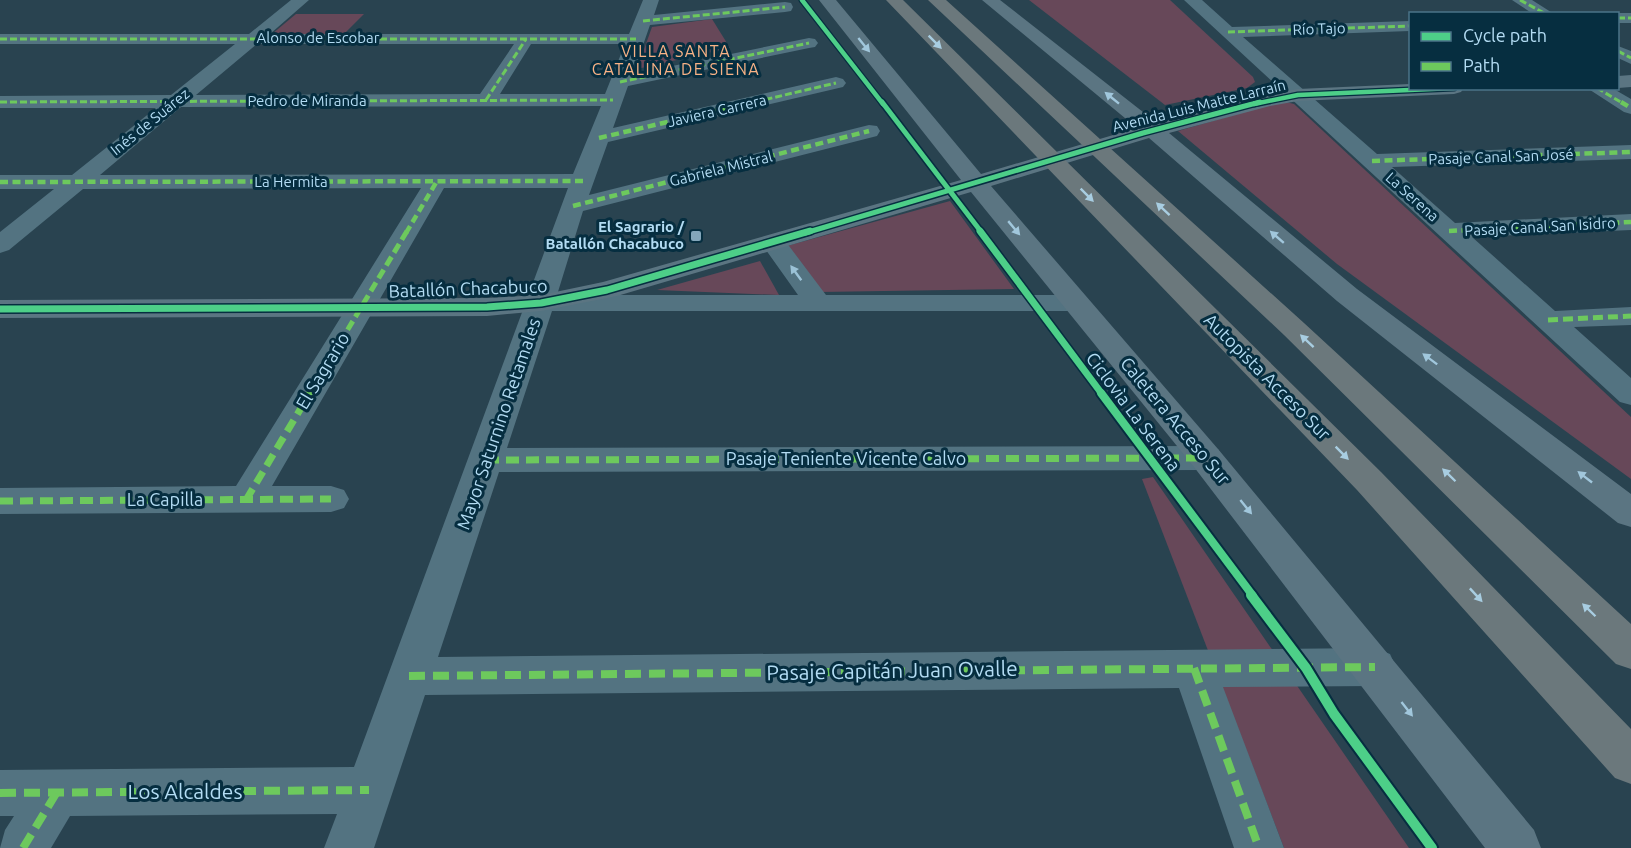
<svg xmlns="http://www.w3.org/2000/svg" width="1631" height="848" viewBox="0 0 1631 848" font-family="Ubuntu,sans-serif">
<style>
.green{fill:#674859}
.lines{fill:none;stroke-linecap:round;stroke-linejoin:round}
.street{fill:#537381;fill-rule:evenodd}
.secondary{fill:#5b7582;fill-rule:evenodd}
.highway{fill:#6b787c;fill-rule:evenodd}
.quiet-far4{stroke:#6dc95d;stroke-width:3;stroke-dasharray:7 3;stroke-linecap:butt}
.quiet-far3{stroke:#6dc95d;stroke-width:4.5;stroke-dasharray:8 4.5;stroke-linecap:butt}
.quiet-far2{stroke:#6dc95d;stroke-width:5;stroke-dasharray:10 5;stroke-linecap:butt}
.quiet-far1{stroke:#6dc95d;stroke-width:7;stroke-dasharray:13 7;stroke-linecap:butt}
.quiet{stroke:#6dc95d;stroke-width:8;stroke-dasharray:16 8;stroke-linecap:butt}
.cycleway-far4-casing{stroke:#062e40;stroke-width:7}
.cycleway-far3-casing{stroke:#062e40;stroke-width:8}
.cycleway-far2-casing{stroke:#062e40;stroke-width:10}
.cycleway-far1-casing{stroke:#062e40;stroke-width:12}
.cycleway-casing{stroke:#062e40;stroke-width:14}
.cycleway-far4{stroke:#4dcf88;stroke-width:4.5}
.cycleway-far3{stroke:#4dcf88;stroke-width:5}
.cycleway-far2{stroke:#4dcf88;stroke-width:7}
.cycleway-far1{stroke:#4dcf88;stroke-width:8}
.cycleway{stroke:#4dcf88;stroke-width:10}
.oneway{fill:#a8cde1}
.oneway2{fill:#a1c7dc}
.oneway3{fill:#9bc2d6}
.poi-dot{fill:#83a6ba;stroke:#062e40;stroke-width:2}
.labels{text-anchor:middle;stroke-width:6;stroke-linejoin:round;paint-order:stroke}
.far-street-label{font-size:15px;fill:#b3dcf3;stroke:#062e40}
.far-poi-label{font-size:15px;font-weight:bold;fill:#b3dcf3;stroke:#062e40;text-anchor:end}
.far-neighbourhood-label{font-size:16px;letter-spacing:1.5px;fill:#f7b286;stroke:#062e40}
.street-label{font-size:18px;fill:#b3dcf3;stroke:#062e40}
.near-street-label{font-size:21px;fill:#b3dcf3;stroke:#062e40}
</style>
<rect width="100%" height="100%" fill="#294350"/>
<!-- green -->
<g class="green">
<path d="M1029,0H1170L1253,77L1255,82L1247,88L1165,105Z"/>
<path d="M296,14H364L344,34H272Z"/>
<path d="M712,19L730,48L637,69L652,27Z"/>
<path d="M1282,101L1294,104L1631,417V479L1337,264L1178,131Z"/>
<path d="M950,201L1014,289L820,292L783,247Z"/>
<path d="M760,261L779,295L657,290Z"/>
<path d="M1153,477L1409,848H1284L1142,479Z"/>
</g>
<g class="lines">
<!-- street -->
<g class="street">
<path d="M291,0H309L270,34H629L643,0H659L654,15L785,2L791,3L793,7L791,11L785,12L650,25L633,74L809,38L815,39L818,43L815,47L809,48L628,86L613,128L836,77L843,79L846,83L843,87L608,142L589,195L869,125L877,126L880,131L877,136L583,211L557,295H798L761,243L765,238L774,235L783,238L826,295H1076L1086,297L1090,303L1086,309L1076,311H552L507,448L1206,446L1218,449L1223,458L1218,467L1206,470L499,472L438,657L1375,648L1390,654L1396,667L1390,680L1375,686L1223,687L1284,848H1234L1179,688L425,695L374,848H324L337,814L70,816L51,848H0L5,830L14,816H0V770L354,767L568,188H444L272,486H331L344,490L349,499L344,508L331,512L0,514V488L236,486L421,188L83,189L9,250L0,253V232L54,189H0V175H72L156,108H0V96L171,95L235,44H0V34H249ZM257,44H514L480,94L196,95ZM531,44H625L605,94H500ZM601,106L573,174L100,175L181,107Z"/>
<path d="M1184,0H1202L1232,27L1410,21V31L1243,37L1377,154L1631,145V159L1392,167L1455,223L1631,214V230L1472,237L1555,311L1631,307V325L1574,327L1631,378V405L1620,402Z"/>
<path d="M1512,0H1532L1554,14H1533Z"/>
<path d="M1618,13H1631V23H1618V14H1616Z"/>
<path d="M1618,46L1631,51V64L1618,58Z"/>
<path d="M1587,88H1612L1631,99V114L1624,112Z"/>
</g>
<!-- secondary -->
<g class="secondary">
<path d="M819,0H836L981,174L1137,128L982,0H1000L1157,123L1269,94L1298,89L1410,84V88H1464L1461,92L1454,94L1298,101L1270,106L1169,133L1357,289L1631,494V527L1618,523L1337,301L1149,138L991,186L1218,449L1534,830L1541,848H1485L1194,467L971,192L617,296L541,311L487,316L0,318V300L487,298L541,295L603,282L961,180Z"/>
<path d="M1631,75V87L1618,88V76Z"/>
</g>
<!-- highway -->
<g class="highway">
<path d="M886,0H903L1381,472L1631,729V784L1615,778L1357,490Z"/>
<path d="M928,0H946L1304,323L1631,624V669L1616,664L1284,335Z"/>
</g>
<!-- quiet-far4 -->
<g class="quiet-far4">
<path d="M1520,0L1546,14"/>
<path d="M1618,18H1631"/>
<path d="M643,21L785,7"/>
<path d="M1228,32L1410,26"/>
<path d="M0,39H636"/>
<path d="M1618,51L1631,58"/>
<path d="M620,82L809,43"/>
<path d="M1597,88L1624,104"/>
<path d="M486,100L526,39"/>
<path d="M0,102L613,100"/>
<path d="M746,104L836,83"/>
</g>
<!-- quiet-far3 -->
<g class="quiet-far3">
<path d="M1621,102L1631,108"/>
<path d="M599,138L753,102"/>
<path d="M1372,161L1631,152"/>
<path d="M0,182L583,181"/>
<path d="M573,206L869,131"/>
<path d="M1449,231L1631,222"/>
<path d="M406,233L437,181"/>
</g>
<!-- quiet-far2 -->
<g class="quiet-far2">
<path d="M1548,320L1631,316"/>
<path d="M309,394L407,231"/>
</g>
<!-- quiet-far1 -->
<g class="quiet-far1">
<path d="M486,460L1206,458"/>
<path d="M246,500L310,393"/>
<path d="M0,501L331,499"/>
</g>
<!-- quiet -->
<g class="quiet">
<path d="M1194,668L1259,848"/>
<path d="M409,676L1375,667"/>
<path d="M0,793L369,790"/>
<path d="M23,848L57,792"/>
</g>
<defs>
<g id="cycleway-far4">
<path d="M802,0L883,104"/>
<path d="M1254,104L1298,95L1454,88"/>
</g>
<g id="cycleway-far3">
<path d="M882,102L982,233"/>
<path d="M805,233L1143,133L1260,102"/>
</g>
<g id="cycleway-far2">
<path d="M980,231L1102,394"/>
<path d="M0,309L487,307L541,303L607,290L810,231"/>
</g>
<path id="cycleway-far1" d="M1101,393L1253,596"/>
<path id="cycleway" d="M1251,595L1306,668L1334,714L1432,848"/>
</defs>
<!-- cycleway-far4 casing -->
<use href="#cycleway-far4" class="cycleway-far4-casing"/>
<!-- cycleway-far3 casing -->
<use href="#cycleway-far3" class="cycleway-far3-casing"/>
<!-- cycleway-far2 casing -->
<use href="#cycleway-far2" class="cycleway-far2-casing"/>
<!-- cycleway-far1 casing -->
<use href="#cycleway-far1" class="cycleway-far1-casing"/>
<!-- cycleway casing -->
<use href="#cycleway" class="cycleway-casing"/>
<!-- cycleway-far4 -->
<use href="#cycleway-far4" class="cycleway-far4"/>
<!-- cycleway-far3 -->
<use href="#cycleway-far3" class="cycleway-far3"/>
<!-- cycleway-far2 -->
<use href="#cycleway-far2" class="cycleway-far2"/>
<!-- cycleway-far1 -->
<use href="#cycleway-far1" class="cycleway-far1"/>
<!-- cycleway -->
<use href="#cycleway" class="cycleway"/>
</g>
<!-- one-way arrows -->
<defs><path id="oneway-solid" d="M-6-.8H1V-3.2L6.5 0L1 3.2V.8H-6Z" transform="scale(1.5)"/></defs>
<g class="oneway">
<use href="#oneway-solid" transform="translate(935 42) rotate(45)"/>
<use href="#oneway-solid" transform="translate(1087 195) rotate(45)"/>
<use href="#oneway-solid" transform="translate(1163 209) rotate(-137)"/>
<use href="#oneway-solid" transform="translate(1307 341) rotate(-137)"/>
<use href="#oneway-solid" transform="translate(1342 453) rotate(45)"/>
<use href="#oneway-solid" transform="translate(1449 475) rotate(-136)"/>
<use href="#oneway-solid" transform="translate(1476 595) rotate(47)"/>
<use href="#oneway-solid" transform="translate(1589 610) rotate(-136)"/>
</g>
<g class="oneway2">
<use href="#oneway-solid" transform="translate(864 45) rotate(51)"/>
<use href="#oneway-solid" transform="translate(1112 98) rotate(-141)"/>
<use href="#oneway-solid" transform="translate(1014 228) rotate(50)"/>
<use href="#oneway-solid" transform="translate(1277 237) rotate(-139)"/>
<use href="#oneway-solid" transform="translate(1430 359) rotate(-143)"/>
<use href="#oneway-solid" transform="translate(1585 477) rotate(-142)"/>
<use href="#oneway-solid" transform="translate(1246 507) rotate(51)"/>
<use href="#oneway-solid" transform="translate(1407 709) rotate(52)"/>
</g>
<use class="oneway3" href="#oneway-solid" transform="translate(796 273) rotate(-126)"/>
<!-- markers -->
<rect class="poi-dot" x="690" y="230" width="12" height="12" rx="3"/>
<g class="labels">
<!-- far-street labels -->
<g class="far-street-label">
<text transform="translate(1319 29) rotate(-2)" y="5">Río Tajo</text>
<text x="318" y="43">Alonso de Escobar</text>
<text x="307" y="106">Pedro de Miranda</text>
<text transform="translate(1199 106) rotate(-14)" y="5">Avenida Luis Matte Larraín</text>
<text transform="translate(717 111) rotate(-13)" y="5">Javiera Carrera</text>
<text transform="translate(150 122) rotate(-39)" y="5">Inés de Suárez</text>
<text transform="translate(1501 157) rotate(-2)" y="5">Pasaje Canal San José</text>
<text transform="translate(721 169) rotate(-14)" y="5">Gabriela Mistral</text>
<text x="291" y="187">La Hermita</text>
<text transform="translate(1412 197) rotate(42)" y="5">La Serena</text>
<text transform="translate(1540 227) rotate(-3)" y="5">Pasaje Canal San Isidro</text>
</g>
<!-- far-poi labels -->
<g class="far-poi-label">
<text x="684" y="232">El Sagrario /<tspan x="684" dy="17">Batallón Chacabuco</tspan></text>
</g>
<!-- far-neighbourhood labels -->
<g class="far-neighbourhood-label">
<text x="676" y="57">VILLA SANTA<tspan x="676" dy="18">CATALINA DE SIENA</tspan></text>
</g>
<!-- street labels -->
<g class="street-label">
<text transform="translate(468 289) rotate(-2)" y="6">Batallón Chacabuco</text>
<text transform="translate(323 371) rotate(-59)" y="6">El Sagrario</text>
<text transform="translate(1267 377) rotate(45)" y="6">Autopista Acceso Sur</text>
<text transform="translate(1133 412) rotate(53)" y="6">Ciclovìa La Serena</text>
<text transform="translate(1175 421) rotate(50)" y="6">Caletera Acceso Sur</text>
<text transform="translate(499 424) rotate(-71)" y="6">Mayor Saturnino Retamales</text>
<text x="846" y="465">Pasaje Teniente Vicente Calvo</text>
<text x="165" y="506">La Capilla</text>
</g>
<!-- near-street labels -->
<g class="near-street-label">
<text transform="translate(892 671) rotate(-1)" y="7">Pasaje Capitán Juan Ovalle</text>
<text x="185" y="799">Los Alcaldes</text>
</g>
</g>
<!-- legend -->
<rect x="1409" y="12" width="210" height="78" fill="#062e40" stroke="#4b7488" stroke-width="1.5"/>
<rect x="1421" y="32" width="30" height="9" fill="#4dcf88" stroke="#4b7488" stroke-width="1.5"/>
<text x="1463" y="42" font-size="18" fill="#b3dcf3">Cycle path</text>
<rect x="1421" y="62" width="30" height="9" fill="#6dc95d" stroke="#4b7488" stroke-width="1.5"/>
<text x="1463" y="72" font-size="18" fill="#b3dcf3">Path</text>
</svg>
